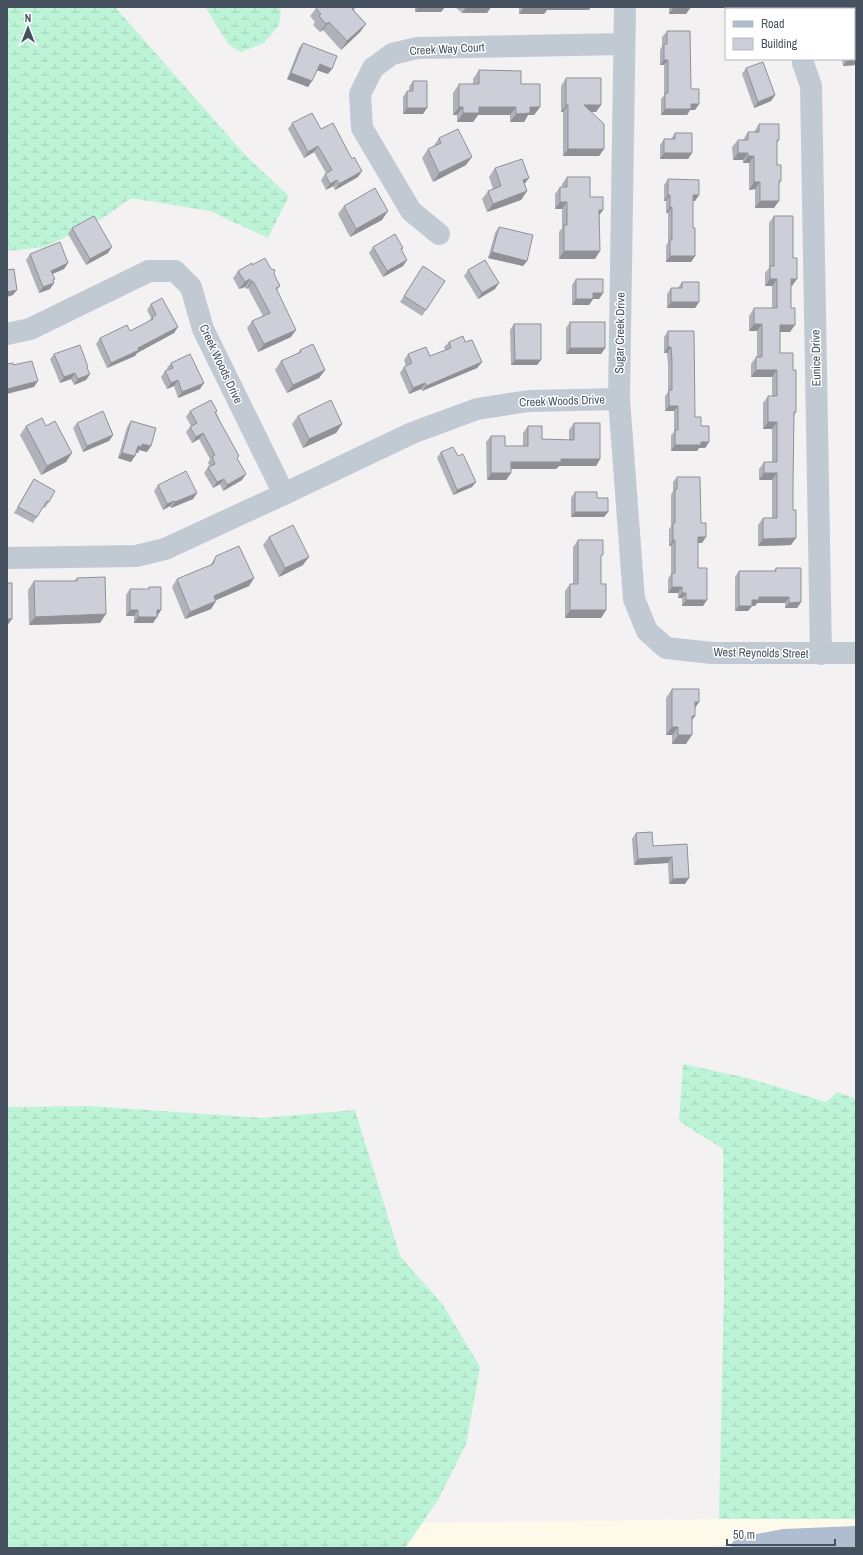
<svg xmlns="http://www.w3.org/2000/svg" width="863" height="1555" viewBox="0 0 863 1555" font-family="'Archivo Narrow',sans-serif">
<style>
.commercial{fill:#fefaea}
.wetland{fill:url(#wetland-marsh)}
.lines{fill:none;stroke-linecap:round;stroke-linejoin:round}
.minor{stroke:#c1cad3;stroke-width:22}
.major{stroke:#afbdd1;stroke-width:22}
.wall{fill:#afb2b9}
.shaded-wall{fill:#8f9196}
.building{fill:#cccfd7;stroke:#8f9196}
.labels{text-anchor:middle;stroke-width:3;stroke-linejoin:round;paint-order:stroke}
.street-label{font-size:12px;fill:#475260;stroke:#fff}
</style>
<defs>
<pattern id="wetland-marsh" width="20" height="14" patternUnits="userSpaceOnUse"><rect width="20" height="14" fill="#bdf3d7"/><path d="M1 5h8M5 5V1M11 12h8M15 12V8" fill="none" stroke="#a4d2bb"/></pattern>
</defs>
<rect width="100%" height="100%" fill="#f3f1f1"/>
<!-- commercial -->
<path class="commercial" d="M719,1519H856V1528L783,1532L703,1548H405L423,1523Z"/>
<!-- wetland -->
<g class="wetland">
<path d="M7,7H115L245,155L289,196L268,238L210,211L131,198L102,219L45,247L7,251Z"/>
<path d="M205,7H277L281,10L279,25L264,43L241,52L229,45Z"/>
<path d="M683,1064L751,1079L826,1102L837,1092L856,1099V1519H719L724,1288L723,1149L679,1121Z"/>
<path d="M89,1106L262,1118L355,1110L400,1256L443,1305L480,1367L466,1444L438,1500L405,1548H7V1107Z"/>
</g>
<g class="lines">
<!-- minor -->
<g class="minor">
<path d="M625,7L619,399L634,599L647,631L666,648L712,653H856"/>
<path d="M803,63L811,86L821,654"/>
<path d="M439,234L411,211L362,128L360,94L373,68L392,54L417,48L624,44"/>
<path d="M7,334L30,329L149,271H175L191,287L203,329L284,494L165,549L136,556L7,558"/>
<path d="M284,494L412,433L477,409L529,401L619,399"/>
</g>
<!-- major -->
<path class="major" d="M742,1548L784,1540L856,1537"/>
</g>
<!-- wall -->
<g class="wall">
<path d="M317,7H356L354,10L366,24L360,32L341,50L323,30L320,32L313,25L315,22L310,16Z"/>
<path d="M415,7H445L441,12H415Z"/>
<path d="M455,7H491L487,13H462Z"/>
<path d="M519,7H591L589,10H547L544,14H519Z"/>
<path d="M658,7H690V8L686,14H669V8H658Z"/>
<path d="M667,31L691,89L699,104L695,110H690L687,115H661V99L664,95V65H660V50L662,46V37Z"/>
<path d="M303,43L328,74L317,70L308,87L287,79L299,48Z"/>
<path d="M842,59H854L856,65L843,66Z"/>
<path d="M746,68L775,95L771,101L754,108L742,74Z"/>
<path d="M479,70L521,84L540,107L534,115H528L524,122H510V115H478L473,122H457V115H453V93L459,84H473V79Z"/>
<path d="M566,78L601,105L596,112H591L604,149L599,156H563V112H561V86Z"/>
<path d="M413,81L423,114H403V97L407,91H409V87Z"/>
<path d="M292,123L321,129L358,177L335,190L333,186L326,190L321,180L325,174L326,173L314,152L304,158L288,129Z"/>
<path d="M759,124L779,140L777,143V165L781,181L779,184L774,208H755V189L749,190V163H743V160H733L732,147L738,140H743L748,132H754Z"/>
<path d="M675,133L692,153L688,159H660V145L664,139H671Z"/>
<path d="M439,138L466,165L433,182L422,158L428,149L433,147Z"/>
<path d="M495,168L525,184L527,191L521,200L487,212L482,199L488,191L493,189L489,177Z"/>
<path d="M567,177L590,197L603,210L599,215L595,259H559V232L562,228V209H555V194L560,187H562V184Z"/>
<path d="M668,179L699,195L695,201H693V228L695,256L691,262H666V246L668,242V213H666V201H664V185Z"/>
<path d="M344,206L382,220L350,237L338,214Z"/>
<path d="M774,216L792,286H791L790,332H780V353L793,370L796,412L794,416L791,545L758,546V525L763,518H772V480H759V469L764,462H772V429H763V403L768,396H772V377H751V364L756,357H757V331H749V316L754,308H772V286H765V273L769,268V223Z"/>
<path d="M499,227L527,261L523,266L488,258L495,233Z"/>
<path d="M72,228L108,253L86,265L68,234Z"/>
<path d="M373,247L403,248L401,250L407,260L403,266L383,277L369,253Z"/>
<path d="M30,254L68,263L64,269L53,274L54,283L50,289L39,293L26,260Z"/>
<path d="M252,265L274,274L280,286L277,290L291,337L258,352L247,328L252,321L263,316L248,288L246,289L245,287L239,289L233,278L238,271Z"/>
<path d="M423,266L445,281L422,316L400,302Z"/>
<path d="M468,270L495,289L478,299L464,276Z"/>
<path d="M576,279L603,293L599,299H593L589,305H572V285Z"/>
<path d="M682,282L699,302L695,308H667V294L671,288H678Z"/>
<path d="M151,304L178,327L174,333L137,353L135,356L107,368L96,344L100,338L130,331L149,321L151,318L147,310Z"/>
<path d="M570,322L605,348L601,354H566V328Z"/>
<path d="M514,324L541,360L537,365H511L510,330Z"/>
<path d="M668,331L695,417L701,426L709,442L705,448H699L697,451H671V435L674,432V411H665V396L668,392V365L667,353H664V337Z"/>
<path d="M449,342H465L482,362L477,368L422,391L421,389L409,394L400,373L404,367L406,366L404,360L408,354L430,356L445,350L444,347Z"/>
<path d="M300,350L325,370L319,378L287,393L275,370L281,361L298,353Z"/>
<path d="M54,354L90,374L86,380L74,385L71,379L60,383L50,359Z"/>
<path d="M171,363L200,389L178,398L174,386L167,389L161,377L165,371L167,370V368Z"/>
<path d="M190,411H217L216,412L237,459L242,480L223,491L220,484L213,488L204,473L208,467H210L208,463L210,459L199,439L192,443L186,432L190,427L191,426L186,417Z"/>
<path d="M298,416L342,424L336,433L303,448L292,424Z"/>
<path d="M131,421L147,452L139,450L138,453L136,452L131,462L118,458L127,427Z"/>
<path d="M77,423L113,435L109,441L83,452L73,428Z"/>
<path d="M574,423L600,459L596,466H559L556,469H511L506,480H487L486,442L491,436L505,446H523V433L528,426L542,439L569,440V430Z"/>
<path d="M26,426L66,462L41,475L20,435Z"/>
<path d="M441,452L458,456L472,487L453,495L437,458Z"/>
<path d="M677,477L702,543H698V568L703,606H682V598H678V593H668V579L671,574V546H669V529L671,526V495L673,491V482Z"/>
<path d="M34,479L49,502L45,508L43,507L37,517L33,523L14,513L30,485Z"/>
<path d="M158,485L197,493L193,499L171,508L170,506L163,510L154,491Z"/>
<path d="M575,492L597,498L608,512L604,517H571V498Z"/>
<path d="M269,537L303,565L279,577L263,545Z"/>
<path d="M578,540L601,559V584L606,610L601,618H565V591L570,584H573V547Z"/>
<path d="M216,556L254,578L249,586L216,600V601L211,609L185,619L172,587L177,579L210,566Z"/>
<path d="M776,568L801,602L797,608H785V603H757L755,606H752L748,611H735V577L739,571H774Z"/>
<path d="M77,578L100,623L29,625L28,590L34,581H74Z"/>
<path d="M149,587L161,610L153,623H134V616H126V595L130,589H148Z"/>
<path d="M672,689L695,708V716L692,720L686,744H672V735H666V698Z"/>
<path d="M636,833L653,846L687,844L685,884H669L668,863L634,865L632,839Z"/>
</g>
<!-- shaded-wall -->
<g class="shaded-wall">
<path d="M418,7H445L441,12H415Z"/>
<path d="M466,7H491L487,13H462Z"/>
<path d="M524,7H591L589,10H547L544,14H519Z"/>
<path d="M659,7H670L669,8H658Z"/>
<path d="M673,8H690L686,14H669Z"/>
<path d="M329,22L323,30L320,32L326,24Z"/>
<path d="M366,24L360,32L341,50L347,41Z"/>
<path d="M854,57H856V65L843,66L848,59H854Z"/>
<path d="M664,60H668L664,65H660Z"/>
<path d="M320,64L332,69L328,74L316,70Z"/>
<path d="M291,73L312,81L308,87L287,79Z"/>
<path d="M775,95L771,101L754,108L758,102Z"/>
<path d="M691,104H699L695,110H690L687,115H661L665,109Z"/>
<path d="M566,105H568L563,112H561Z"/>
<path d="M584,105H601L596,112H579Z"/>
<path d="M459,107H463L457,115H453Z"/>
<path d="M479,107H516L510,115H478L473,122H457L463,113Z"/>
<path d="M530,107H540L534,115H528L524,122H510L516,114Z"/>
<path d="M407,108H427L423,114H403Z"/>
<path d="M318,146L314,152L304,158L308,152Z"/>
<path d="M568,149H604L599,156H563Z"/>
<path d="M664,153H692L688,159H660Z"/>
<path d="M738,153H748L743,160H733Z"/>
<path d="M748,156H754L749,163H743Z"/>
<path d="M472,157L466,165L433,182L439,173Z"/>
<path d="M362,171L358,177L335,190L339,184Z"/>
<path d="M529,178L523,186V180Z"/>
<path d="M337,180L333,186L326,190L330,184Z"/>
<path d="M754,182H760L755,189L749,190Z"/>
<path d="M527,191L521,200L487,212L493,204Z"/>
<path d="M668,195H670L666,201H664Z"/>
<path d="M693,195H699L695,201H689Z"/>
<path d="M760,201H779L774,208H755Z"/>
<path d="M560,202H567L562,209H555Z"/>
<path d="M670,207H672L668,213H666Z"/>
<path d="M599,210H603L598,217Z"/>
<path d="M388,211L382,220L350,237L356,229Z"/>
<path d="M112,247L108,253L86,265L90,259Z"/>
<path d="M564,251H600L595,259H559Z"/>
<path d="M492,252L527,261L523,266L488,258Z"/>
<path d="M670,256H695L691,262H666Z"/>
<path d="M407,260L403,266L383,277L387,271Z"/>
<path d="M68,263L64,269L47,276L51,271Z"/>
<path d="M55,279L51,284L54,283L50,289L39,293L43,287Z"/>
<path d="M250,279L245,287L239,289L245,282Z"/>
<path d="M770,279H777L772,286H765Z"/>
<path d="M791,279H797L792,286H786Z"/>
<path d="M253,281L248,288L246,289L251,282Z"/>
<path d="M499,283L495,289L478,299L482,293Z"/>
<path d="M17,290L13,295L7,297V292Z"/>
<path d="M593,293H603L599,299H589Z"/>
<path d="M576,299H593L589,305H572Z"/>
<path d="M671,302H699L695,308H667Z"/>
<path d="M754,324H762L757,331H749Z"/>
<path d="M780,325H795L790,332H775Z"/>
<path d="M178,327L174,333L137,353L135,356L107,368L111,363Z"/>
<path d="M296,330L291,337L258,352L264,344Z"/>
<path d="M668,347H671L667,353H664Z"/>
<path d="M570,348H605L601,354H566Z"/>
<path d="M515,360H541L537,365H511Z"/>
<path d="M482,362L477,368L422,391L426,386Z"/>
<path d="M325,370L319,378L287,393L293,385Z"/>
<path d="M756,370H777L772,377H751Z"/>
<path d="M75,373L71,379L60,383L64,377Z"/>
<path d="M90,374L86,380L74,385L78,379Z"/>
<path d="M178,380L174,386L167,389L171,383Z"/>
<path d="M38,381L34,387L7,394V389Z"/>
<path d="M204,383L200,389L178,398L182,392Z"/>
<path d="M425,383L421,389L409,394L413,388Z"/>
<path d="M669,406H678L674,411H665Z"/>
<path d="M768,422H777L772,429H763Z"/>
<path d="M342,424L336,433L303,448L309,439Z"/>
<path d="M203,433L199,439L192,443L196,437Z"/>
<path d="M113,435L109,441L83,452L87,446Z"/>
<path d="M701,442H709L705,448H699L697,451H671L675,445Z"/>
<path d="M142,444L151,446L147,452L139,450L138,453L134,452L138,446Z"/>
<path d="M72,453L66,462L41,475L47,466Z"/>
<path d="M122,453L135,456L131,462L118,458Z"/>
<path d="M561,459H600L596,466H559L556,469H506L511,462Z"/>
<path d="M491,473H511L506,480H487Z"/>
<path d="M764,473H777L772,480H759Z"/>
<path d="M246,474L242,480L223,491L227,485Z"/>
<path d="M224,479L220,484L213,488L217,482Z"/>
<path d="M476,482L472,487L453,495L457,490Z"/>
<path d="M197,493L193,499L171,508L175,502Z"/>
<path d="M174,501L170,506L163,510L167,504Z"/>
<path d="M575,512H608L604,517H571Z"/>
<path d="M698,537H706L702,543H694Z"/>
<path d="M796,538L791,545L758,546L763,539Z"/>
<path d="M673,540H675L671,546H669Z"/>
<path d="M309,557L303,565L279,577L285,568Z"/>
<path d="M254,578L249,586L209,603L214,596Z"/>
<path d="M672,587H682L678,593H668Z"/>
<path d="M682,593H686L682,598H678Z"/>
<path d="M759,597H789L785,603H757L755,606H752L748,611H735L739,606Z"/>
<path d="M686,600H707L703,606H682Z"/>
<path d="M216,601L211,609L185,619L190,612Z"/>
<path d="M801,602L797,608H785L789,603Z"/>
<path d="M130,610H138L134,616H126Z"/>
<path d="M157,610H161L157,616Z"/>
<path d="M570,610H606L601,618H565Z"/>
<path d="M106,614L100,623L29,625L35,617Z"/>
<path d="M138,617H157L153,623H134Z"/>
<path d="M7,619H12L7,626Z"/>
<path d="M695,702H699L693,711Z"/>
<path d="M692,716H695L689,724Z"/>
<path d="M672,727H678L672,735H666Z"/>
<path d="M678,735H692L686,744H672Z"/>
<path d="M672,857L668,863L634,865L638,859Z"/>
<path d="M689,878L685,884H669L673,879Z"/>
</g>
<!-- building -->
<g class="building">
<path d="M317,7H354L352,9L366,24L347,41L329,22L326,24L319,16L321,14L316,8Z"/>
<rect x="673" y="7" width="17" height="1"/>
<path d="M667,31H690L691,89H699V104H691V109H665V93H668V60H664V44H667Z"/>
<path d="M303,43L337,56L332,69L320,64L312,81L291,73Z"/>
<rect x="854" y="43" width="2" height="14"/>
<path d="M763,62L775,95L758,102L746,68Z"/>
<path d="M479,70L521,71V84H540V107H530V113L516,114V107H479V113H463V107H459V84H479Z"/>
<path d="M566,78H601V105H584L604,124V149H568V105H566Z"/>
<path d="M413,81H427V108H407V91H413Z"/>
<path d="M312,113L321,129L333,123L352,159L354,157L362,171L339,184L337,180L330,184L325,174L332,170L318,146L308,152L292,123Z"/>
<path d="M759,124H779V140H777V165H781V181H779V201H760V182H754V156H748V153H738V140H748V132H759Z"/>
<path d="M458,129L472,157L439,173L428,149L441,143L439,138Z"/>
<path d="M675,133H692V153H664V139H675Z"/>
<path d="M522,159L529,178L523,180L527,191L493,204L488,191L501,186L495,168Z"/>
<path d="M567,177H590V197H603V210H599L600,251H564V225H567V202H560V187H567Z"/>
<path d="M668,179L699,180V195H693V228H695V256H670V240H672V207H670V195H668Z"/>
<path d="M375,188L388,211L356,229L344,206Z"/>
<path d="M94,216L112,247L90,259L72,228Z"/>
<path d="M774,216H793V258H797V279H791V308H795V325H780V353H793V370H796V412H794L793,485V510H796V538L763,539V518H777V473H764V462H777V422H768V396H777V370H756V357H762V324H754V308H777V279H770V266H774Z"/>
<path d="M499,227L533,235L527,261L492,252Z"/>
<path d="M395,234L403,248L401,249L407,260L387,271L373,247Z"/>
<path d="M60,242L68,263L51,271L55,279L53,280L54,283L43,287L30,254Z"/>
<path d="M265,258L271,269L275,270L274,274L280,286L276,288L296,330L264,344L252,321L270,313L253,281L251,282L250,279L245,282L238,271L252,263V265Z"/>
<path d="M485,260L499,283L482,293L468,270Z"/>
<path d="M423,266L445,281L426,310L404,296Z"/>
<path d="M14,269L17,290L7,292V270Z"/>
<path d="M576,279H603V293H593V299H576Z"/>
<path d="M682,282H699V302H671V288H682Z"/>
<path d="M162,298L178,327L138,348L139,350L111,363L100,338L127,325L130,331L153,319L152,317L156,315L151,304Z"/>
<rect x="570" y="322" width="35" height="26"/>
<path d="M514,324H541V360H515Z"/>
<path d="M668,331H694L695,417H701V426H709V442H701V445H675V430H678V406H669V390H672V360L671,347H668Z"/>
<path d="M463,336L465,342L472,340L482,362L426,386L425,383L413,388L404,367L412,363L408,354L426,347L430,356L451,348L449,342Z"/>
<path d="M313,344L325,370L293,385L281,361L301,352L300,350Z"/>
<path d="M80,345L88,367L87,368L90,374L78,379L75,373L64,377L54,354Z"/>
<path d="M190,354L204,383L182,392L178,380L171,383L165,371L173,368L171,363Z"/>
<path d="M32,361L38,381L7,389V364L13,363V365Z"/>
<path d="M211,400L217,411L215,412L218,418L239,456L237,458L246,474L227,485L224,479L217,482L208,467L215,464L212,457L215,455L203,433L196,437L190,427L197,423L190,411Z"/>
<path d="M331,400L342,424L309,439L298,416Z"/>
<path d="M103,411L113,435L87,446L77,423Z"/>
<path d="M42,418L46,426L55,421L72,453L47,466L26,426Z"/>
<path d="M131,421L156,428L151,446L142,444V447L138,446L135,456L122,453Z"/>
<path d="M574,423H600V459H561V462H511V473H491V436H505V446H528V426H542V439L574,440Z"/>
<path d="M453,447L458,456L463,454L476,482L457,490L441,452Z"/>
<path d="M186,471L197,493L175,502L174,501L167,504L158,485Z"/>
<path d="M677,477H700L701,523H706V537H698V568H707V600H686V593H682V587H672V573H675V540H673V523H675V489H677Z"/>
<path d="M34,479L55,491L49,502L47,501L43,507L37,517L18,507Z"/>
<path d="M575,492H597V498H608V512H575Z"/>
<path d="M293,525L309,557L285,568L269,537Z"/>
<path d="M578,540H603V555H601V584H606V610H570V584H578Z"/>
<path d="M239,546L254,578L214,596L216,601L190,612L177,579L213,564L216,556Z"/>
<path d="M776,568H801V602L789,603V597H759V600H752V606H739V571H776Z"/>
<path d="M105,577L106,614L35,617L34,581H77V578Z"/>
<rect x="7" y="583" width="5" height="36"/>
<path d="M149,587H161V610H157V617H138V610H130V589H149Z"/>
<path d="M672,689H699V702H695V716H692V735H678V727H672Z"/>
<path d="M652,832L653,846L687,844L689,878L673,879L672,857L638,859L636,833Z"/>
</g>
<g class="labels">
<!-- street labels -->
<g class="street-label">
<text transform="translate(447 49) rotate(-3)" y="4">Creek Way Court</text>
<text transform="translate(620 333) rotate(-89)" y="4">Sugar Creek Drive</text>
<text transform="translate(816 358) rotate(-91)" y="4">Eunice Drive</text>
<text transform="translate(221 364) rotate(65)" y="4">Creek Woods Drive</text>
<text transform="translate(562 401) rotate(-2)" y="4">Creek Woods Drive</text>
<text transform="translate(761 653) rotate(1)" y="4">West Reynolds Street</text>
</g>
</g>
<!-- border -->
<rect width="863" height="1555" fill="none" stroke="#475260" stroke-width="16"/>
<!-- legend -->
<rect x="725" y="8" width="130" height="52" fill="#ffffff" stroke="#b5babf"/>
<rect x="733" y="21" width="20" height="6" fill="#afbdd1" stroke="#b5babf"/>
<text x="761" y="28" font-size="12" fill="#475260">Road</text>
<rect x="733" y="38" width="20" height="12" fill="#cccfd7" stroke="#b5babf"/>
<text x="761" y="48" font-size="12" fill="#475260">Building</text>
<!-- north arrow -->
<g transform="translate(28 28)" stroke="#ffffff" stroke-width="3" paint-order="stroke">
<path d="M0-3L7 15L0 10L-7 15Z" fill="#475260"/>
<text y="-6" font-size="11" font-weight="bold" text-anchor="middle" fill="#475260">N</text>
</g>
<!-- scale -->
<path d="M727 1539v6h108v-6" fill="none" stroke="#475260" stroke-width="2"/>
<text x="733" y="1539" font-size="12" fill="#475260" stroke="#ffffff" stroke-width="3" paint-order="stroke">50 m</text>
</svg>
